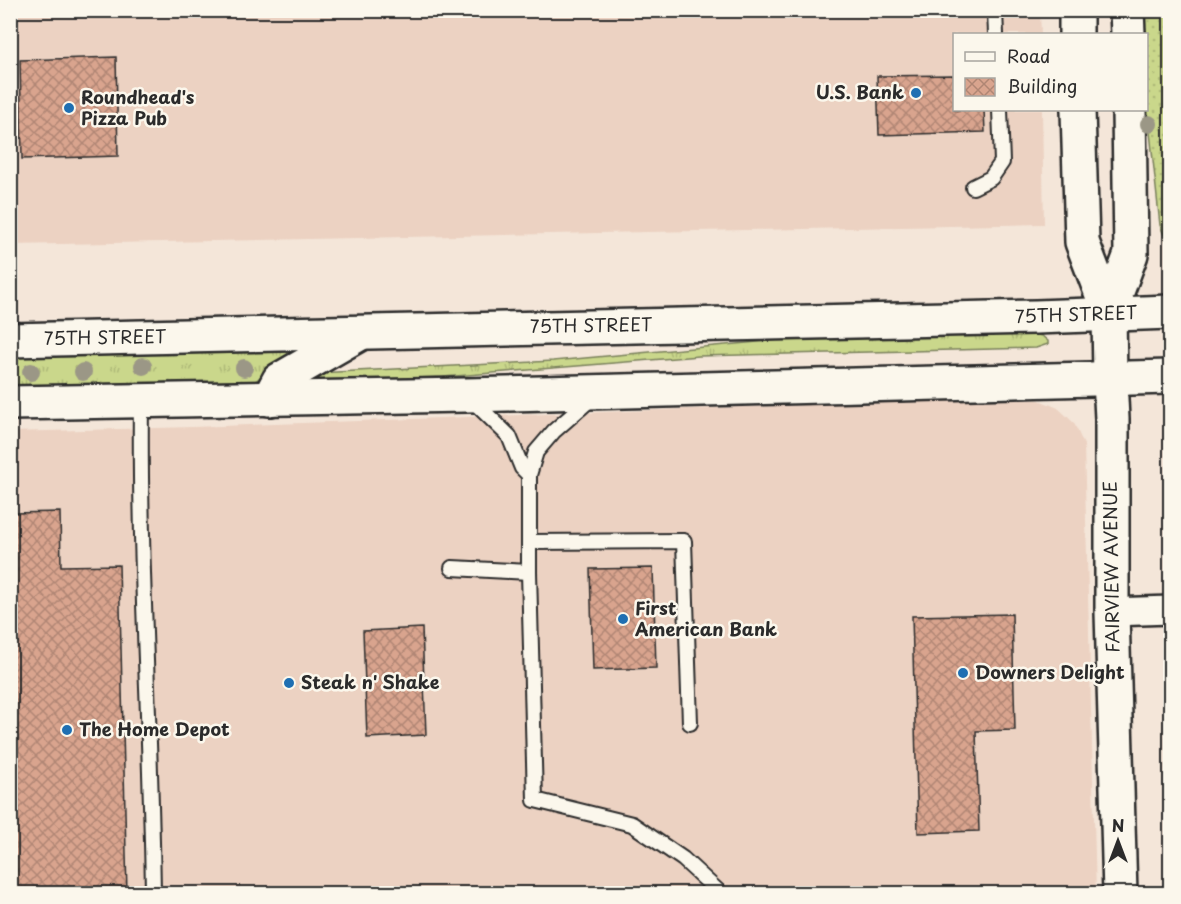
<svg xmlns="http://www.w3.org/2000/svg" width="1181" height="904" viewBox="0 0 1181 904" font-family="'Playpen Sans',sans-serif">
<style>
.built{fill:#ecd2c2}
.grass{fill:url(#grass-tufts);stroke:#7a815b;stroke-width:1.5}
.park{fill:url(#park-dots);stroke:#7a815b;stroke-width:1.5}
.building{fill:url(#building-cross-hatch);stroke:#2b2b2b;stroke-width:1.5}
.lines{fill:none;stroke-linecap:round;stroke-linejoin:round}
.service-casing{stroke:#2b2b2b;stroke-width:18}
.minor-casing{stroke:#2b2b2b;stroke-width:32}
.tertiary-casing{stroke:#2b2b2b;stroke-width:38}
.secondary-casing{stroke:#2b2b2b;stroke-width:38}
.service{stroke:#fbf7ec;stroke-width:14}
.minor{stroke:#fbf7ec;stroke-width:27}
.tertiary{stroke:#fbf7ec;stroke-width:33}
.secondary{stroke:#fbf7ec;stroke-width:33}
.tree{fill:#9b9786}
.poi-dot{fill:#1f6fb2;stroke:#fbf7ec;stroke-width:2}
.labels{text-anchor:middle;stroke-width:5;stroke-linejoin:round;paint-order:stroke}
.poi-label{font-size:18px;font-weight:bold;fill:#2b2b2b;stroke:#fbf7ec;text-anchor:start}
.street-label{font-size:18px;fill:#2b2b2b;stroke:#fbf7ec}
</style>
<defs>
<pattern id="grass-tufts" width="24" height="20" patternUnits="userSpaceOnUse" patternTransform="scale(1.5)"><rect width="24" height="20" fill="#cad78b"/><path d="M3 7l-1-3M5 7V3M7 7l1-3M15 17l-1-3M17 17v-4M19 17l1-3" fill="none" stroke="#aeb978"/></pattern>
<pattern id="park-dots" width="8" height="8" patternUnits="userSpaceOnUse" patternTransform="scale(1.5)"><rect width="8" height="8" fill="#cad78b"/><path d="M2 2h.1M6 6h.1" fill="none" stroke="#aeb978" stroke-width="1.8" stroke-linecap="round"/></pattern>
<pattern id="building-cross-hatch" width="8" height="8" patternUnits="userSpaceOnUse" patternTransform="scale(1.5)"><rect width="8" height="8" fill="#d9a48e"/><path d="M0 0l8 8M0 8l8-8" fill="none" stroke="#b08674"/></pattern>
</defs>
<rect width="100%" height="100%" fill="#f4e6d9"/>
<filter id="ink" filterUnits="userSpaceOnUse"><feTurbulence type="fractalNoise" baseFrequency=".0167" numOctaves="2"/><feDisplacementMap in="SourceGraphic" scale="12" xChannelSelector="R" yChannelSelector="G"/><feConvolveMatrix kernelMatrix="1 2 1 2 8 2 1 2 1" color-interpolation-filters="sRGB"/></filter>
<g filter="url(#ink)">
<!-- built -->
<g class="built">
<path d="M10,11H1040L1041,34H954V110H1042L1044,224L11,245Z"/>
<path d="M995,398L1039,400L1058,408L1074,423L1084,445L1096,893H11L10,432L192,427Z"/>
</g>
<!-- grass -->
<g class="grass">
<path d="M1027,333L1042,336L1048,341V344L1036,348L699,356L443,377L304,382L317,373L553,361L812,337Z"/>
<path d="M302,348L270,367L255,382L11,387L10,356Z"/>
</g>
<!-- park -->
<path class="park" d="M1144,11H1170V250L1160,225L1147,104L1146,34H1145Z"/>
<!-- building -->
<g class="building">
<path d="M116,57L118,156L22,159L20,60Z"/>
<path d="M954,75V110H984L985,132L879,135L877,76Z"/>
<path d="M60,512L61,566L119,565L127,894H10V567H14L12,513Z"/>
<path d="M653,568L656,668L593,670L590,569Z"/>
<path d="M1012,614L1015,730L976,731L979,831L918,833L912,616Z"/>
<path d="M422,628L426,735L367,738L363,631Z"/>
</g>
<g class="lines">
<defs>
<g id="service">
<path d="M995,10L996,34"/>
<path d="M973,187L991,178L1002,162L1000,110"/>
<path d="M593,397L554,431L536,452L529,475V572L535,800L632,824L683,859L721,894"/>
<path d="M471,399L509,436L522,468L529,475"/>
<path d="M141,400C139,565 151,729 153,894"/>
<path d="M529,542L684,541L690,723"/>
<path d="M452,568L529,572"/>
</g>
<path id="minor" d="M1112,612L1170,610"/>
<g id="tertiary">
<path d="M1076,10V34"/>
<path d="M1127,10L1128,34"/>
<path d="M1078,110L1082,242L1109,313"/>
<path d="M1109,313L1131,254L1129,110"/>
<path d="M1110,379L1112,419V612L1120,894"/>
</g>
<g id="secondary">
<path d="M1109,313L1110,379"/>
<path d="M10,340L1036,317L1170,312"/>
<path d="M269,399L279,380L359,334"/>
<path d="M10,403L467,395L1170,377"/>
</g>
</defs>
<!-- service casing -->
<use href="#service" class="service-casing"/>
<!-- minor casing -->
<use href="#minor" class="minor-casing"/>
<!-- tertiary casing -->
<use href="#tertiary" class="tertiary-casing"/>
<!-- secondary casing -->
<use href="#secondary" class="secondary-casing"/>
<!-- service -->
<use href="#service" class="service"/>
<!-- minor -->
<use href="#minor" class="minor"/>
<!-- tertiary -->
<use href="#tertiary" class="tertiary"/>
<!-- secondary -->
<use href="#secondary" class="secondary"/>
</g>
<!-- trees -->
<g class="tree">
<circle cx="1149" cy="124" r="9"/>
<circle cx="143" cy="366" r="9"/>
<circle cx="244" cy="368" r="9"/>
<circle cx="31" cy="372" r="9"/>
<circle cx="83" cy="372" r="9"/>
</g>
</g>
<!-- markers -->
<g class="poi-dot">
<circle cx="916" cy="93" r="6"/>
<circle cx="69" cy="108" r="6"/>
<circle cx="623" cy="619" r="6"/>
<circle cx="963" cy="673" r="6"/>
<circle cx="289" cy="683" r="6"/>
<circle cx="67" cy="730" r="6"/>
</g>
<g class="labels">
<!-- poi labels -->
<g class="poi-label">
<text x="904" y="99" text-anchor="end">U.S. Bank</text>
<text x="81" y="104">Roundhead's<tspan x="81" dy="21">Pizza Pub</tspan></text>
<text x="635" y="615">First<tspan x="635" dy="21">American Bank</tspan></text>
<text x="975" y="679">Downers Delight</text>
<text x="301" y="689">Steak n' Shake</text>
<text x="79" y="736">The Home Depot</text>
</g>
<!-- street labels -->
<g class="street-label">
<text transform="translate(1076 315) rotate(-2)" y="6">75TH STREET</text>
<text transform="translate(591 326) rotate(-1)" y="6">75TH STREET</text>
<text transform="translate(105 338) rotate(-1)" y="6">75TH STREET</text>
<text transform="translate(1112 567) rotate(-91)" y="6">FAIRVIEW AVENUE</text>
</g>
</g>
<!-- margin -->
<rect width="1181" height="904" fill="none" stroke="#fbf7ec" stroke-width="36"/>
<rect x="18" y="18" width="1145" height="868" fill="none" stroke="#2b2b2b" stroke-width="2" filter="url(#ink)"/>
<!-- legend -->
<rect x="953" y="33" width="195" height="78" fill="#fbf7ec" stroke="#a8a59f" stroke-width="1.5"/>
<rect x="965" y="52" width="30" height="9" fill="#fbf7ec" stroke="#a8a59f" stroke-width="1.5"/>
<text x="1007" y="63" font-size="18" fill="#2b2b2b">Road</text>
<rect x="965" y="78" width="30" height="18" fill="url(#building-cross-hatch)" stroke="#a8a59f" stroke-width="1.5"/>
<text x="1007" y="93" font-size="18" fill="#2b2b2b">Building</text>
<!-- north arrow -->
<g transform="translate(1118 841)" stroke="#fbf7ec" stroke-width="4.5" paint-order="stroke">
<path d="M0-4.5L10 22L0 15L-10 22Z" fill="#2b2b2b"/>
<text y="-9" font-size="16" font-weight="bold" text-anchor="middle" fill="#2b2b2b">N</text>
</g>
</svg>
